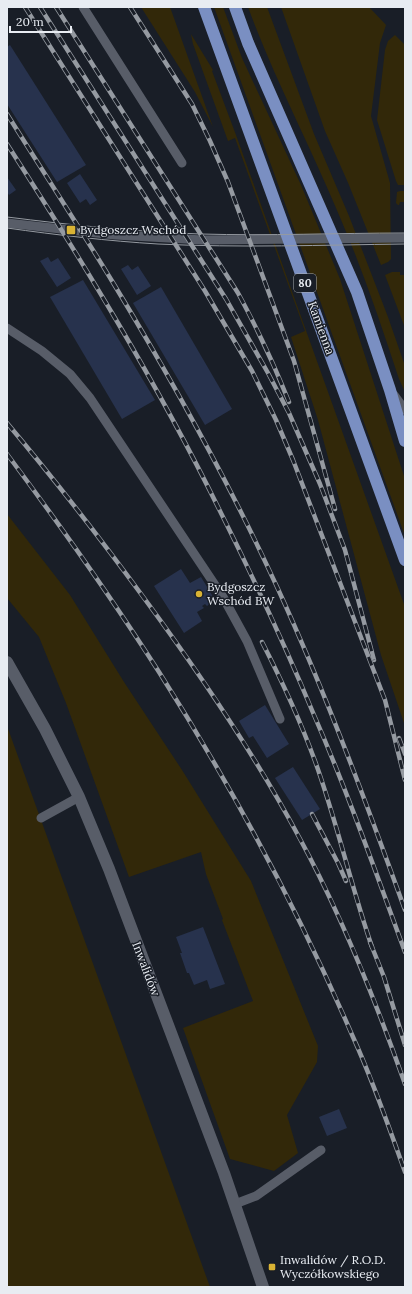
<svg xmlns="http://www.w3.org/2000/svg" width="412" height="1294" viewBox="0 0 412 1294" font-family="Lora,serif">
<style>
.green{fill:#322809}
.building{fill:#27324d}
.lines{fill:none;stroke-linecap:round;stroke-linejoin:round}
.lane{stroke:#585d68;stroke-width:9}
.secondary{stroke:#585d68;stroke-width:12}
.primary{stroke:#7a8fc2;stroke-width:12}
.tram{stroke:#959aa1;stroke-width:1}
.rail-casing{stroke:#959aa1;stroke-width:4.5}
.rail{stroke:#191e27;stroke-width:3;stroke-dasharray:9;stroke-linecap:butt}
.poi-dot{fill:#d9b334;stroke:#191e27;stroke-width:1.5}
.labels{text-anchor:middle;stroke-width:3;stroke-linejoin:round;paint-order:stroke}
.shield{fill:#191e27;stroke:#aaaeb5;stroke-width:1}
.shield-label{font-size:11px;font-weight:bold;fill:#e8ecf2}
.poi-label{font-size:12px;fill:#e8ecf2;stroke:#191e27;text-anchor:start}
.street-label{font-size:12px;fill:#e8ecf2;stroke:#191e27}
</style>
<rect width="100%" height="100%" fill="#191e27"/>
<!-- green -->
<g class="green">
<path d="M141,7H170L213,127L195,92Z"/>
<path d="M214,7H223L242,58L301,185L340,279L405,479V536Z"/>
<path d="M248,7H267L314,134L349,216L388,317L405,366V392L399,379C381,324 362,268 339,215C310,145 274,78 248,7Z"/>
<path d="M281,7H369L386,25L380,43L371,116L390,183L391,259L388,262L381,265L349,185L325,131Z"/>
<path d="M191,34L213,70L212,71L236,135L405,607V726L381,655L318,420L291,337L305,331L235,138L228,141L193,44Z"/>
<path d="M395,35L405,45V185H398L396,181L377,120L385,50L388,41Z"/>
<path d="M400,191H405V202H400L399,205H398L396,203L397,192Z"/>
<path d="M392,272H400V275H405V328L385,275Z"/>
<path d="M7,514L70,595L124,682L182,770L251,881L318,1046L317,1062L287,1115L298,1153L274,1171L230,1159L183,1028L253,1001L222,920L223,919L206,874L201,852L129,877L66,703L39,637L7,598Z"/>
<path d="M7,726L210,1287H7Z"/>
</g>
<!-- building -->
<g class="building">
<path d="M10,45L86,165L57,182L7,104V47Z"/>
<path d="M80,174L97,200L90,205L86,199L80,203L67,183Z"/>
<path d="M7,177L16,190L9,195L7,192Z"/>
<path d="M48,257L51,262L58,258L71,278L57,287L40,261Z"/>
<path d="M128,265L132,270L138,266L151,286L137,295L121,269Z"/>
<path d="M83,280L155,400L122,419L50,297Z"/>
<path d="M161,287L232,409L205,425L133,303Z"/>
<path d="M181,569L190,583L201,577L215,600L207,606L205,604L202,606L204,608L197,612L202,621L184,633L154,586Z"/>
<path d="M265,705L289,744L267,758L253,736L249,738L239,721Z"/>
<path d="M293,767L320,809L302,820L275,778Z"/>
<path d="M203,927L225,984L210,989L207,980L194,985L189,973H187L180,953H182L176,937Z"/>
<path d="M339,1109L347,1128L327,1136L319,1117Z"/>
</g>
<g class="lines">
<!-- lane -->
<g class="lane">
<path d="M83,7L182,163"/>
<path d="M7,223L115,235L203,240L405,238"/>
<path d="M7,328L42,351L70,374L90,398L223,597L247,641L280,719"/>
<path d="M394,395L405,410"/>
<path d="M41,818L79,797"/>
<path d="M235,1204L256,1196L321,1150"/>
</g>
<!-- secondary -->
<path class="secondary" d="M7,662L45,729L79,797L109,869L224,1173L263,1287"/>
<!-- primary -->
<g class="primary">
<path d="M204,7L405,560"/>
<path d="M235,7L248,43L357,292L390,390L405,441"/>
</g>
<!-- tram -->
<g class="tram">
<path d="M7,217C71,225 136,232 201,234C269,236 337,233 405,233"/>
<path d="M7,228C57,235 108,241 158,244C240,248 323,245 405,244"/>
</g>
<defs>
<g id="rail">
<path d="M25,7L205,291L252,371L276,420L293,460L385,700L405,780"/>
<path d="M40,7L226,299L268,373L289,413L320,484L345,550L374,660"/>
<path d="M56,7L238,293C257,328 274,364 289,402"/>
<path d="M130,7L192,104L210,141L228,182L294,361L335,509"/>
<path d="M7,114C42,170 78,225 112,281C172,380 230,484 278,589C326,694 366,802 405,910"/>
<path d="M7,144C83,262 157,383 219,509C253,577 285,645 314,715C348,793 376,873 405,952"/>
<path d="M7,423C55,480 100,538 144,598C200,674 254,753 299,837C342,916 375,999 405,1084"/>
<path d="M7,454C60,525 111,597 159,672C232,787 299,912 353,1037C373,1081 389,1127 405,1172"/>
<path d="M262,642C282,681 300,720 315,761C337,822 351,886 372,947"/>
<path d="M399,738L405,754"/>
<path d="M312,814L338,863L346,881"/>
<path d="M370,942L384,977L405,1045"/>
</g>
</defs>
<!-- rail casing -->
<use href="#rail" class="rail-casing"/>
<!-- rail -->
<use href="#rail" class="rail"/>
</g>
<!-- markers -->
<g class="poi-dot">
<rect x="66" y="225" width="10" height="10" rx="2"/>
<circle cx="199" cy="594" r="4"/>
<rect x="268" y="1263" width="8" height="8" rx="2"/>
</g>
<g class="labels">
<!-- shield labels -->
<rect class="shield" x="294" y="274" width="22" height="18" rx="3"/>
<g class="shield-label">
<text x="305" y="287">80</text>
</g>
<!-- poi labels -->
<g class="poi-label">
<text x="80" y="234">Bydgoszcz Wschód</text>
<text x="207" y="591">Bydgoszcz<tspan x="207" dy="14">Wschód BW</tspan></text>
<text x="280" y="1264">Inwalidów / R.O.D.<tspan x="280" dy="14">Wyczółkowskiego</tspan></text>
</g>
<!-- street labels -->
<g class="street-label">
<text transform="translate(321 328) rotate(70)" y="4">Kamienna</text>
<text transform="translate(146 969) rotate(69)" y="4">Inwalidów</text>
</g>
</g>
<!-- border -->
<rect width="412" height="1294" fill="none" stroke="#e8ecf2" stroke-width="16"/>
<!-- scale -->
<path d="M10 26v6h61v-6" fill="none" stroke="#e8ecf2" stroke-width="2"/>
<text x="16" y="26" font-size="12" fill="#e8ecf2" stroke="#191e27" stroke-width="3" paint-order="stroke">20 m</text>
</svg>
